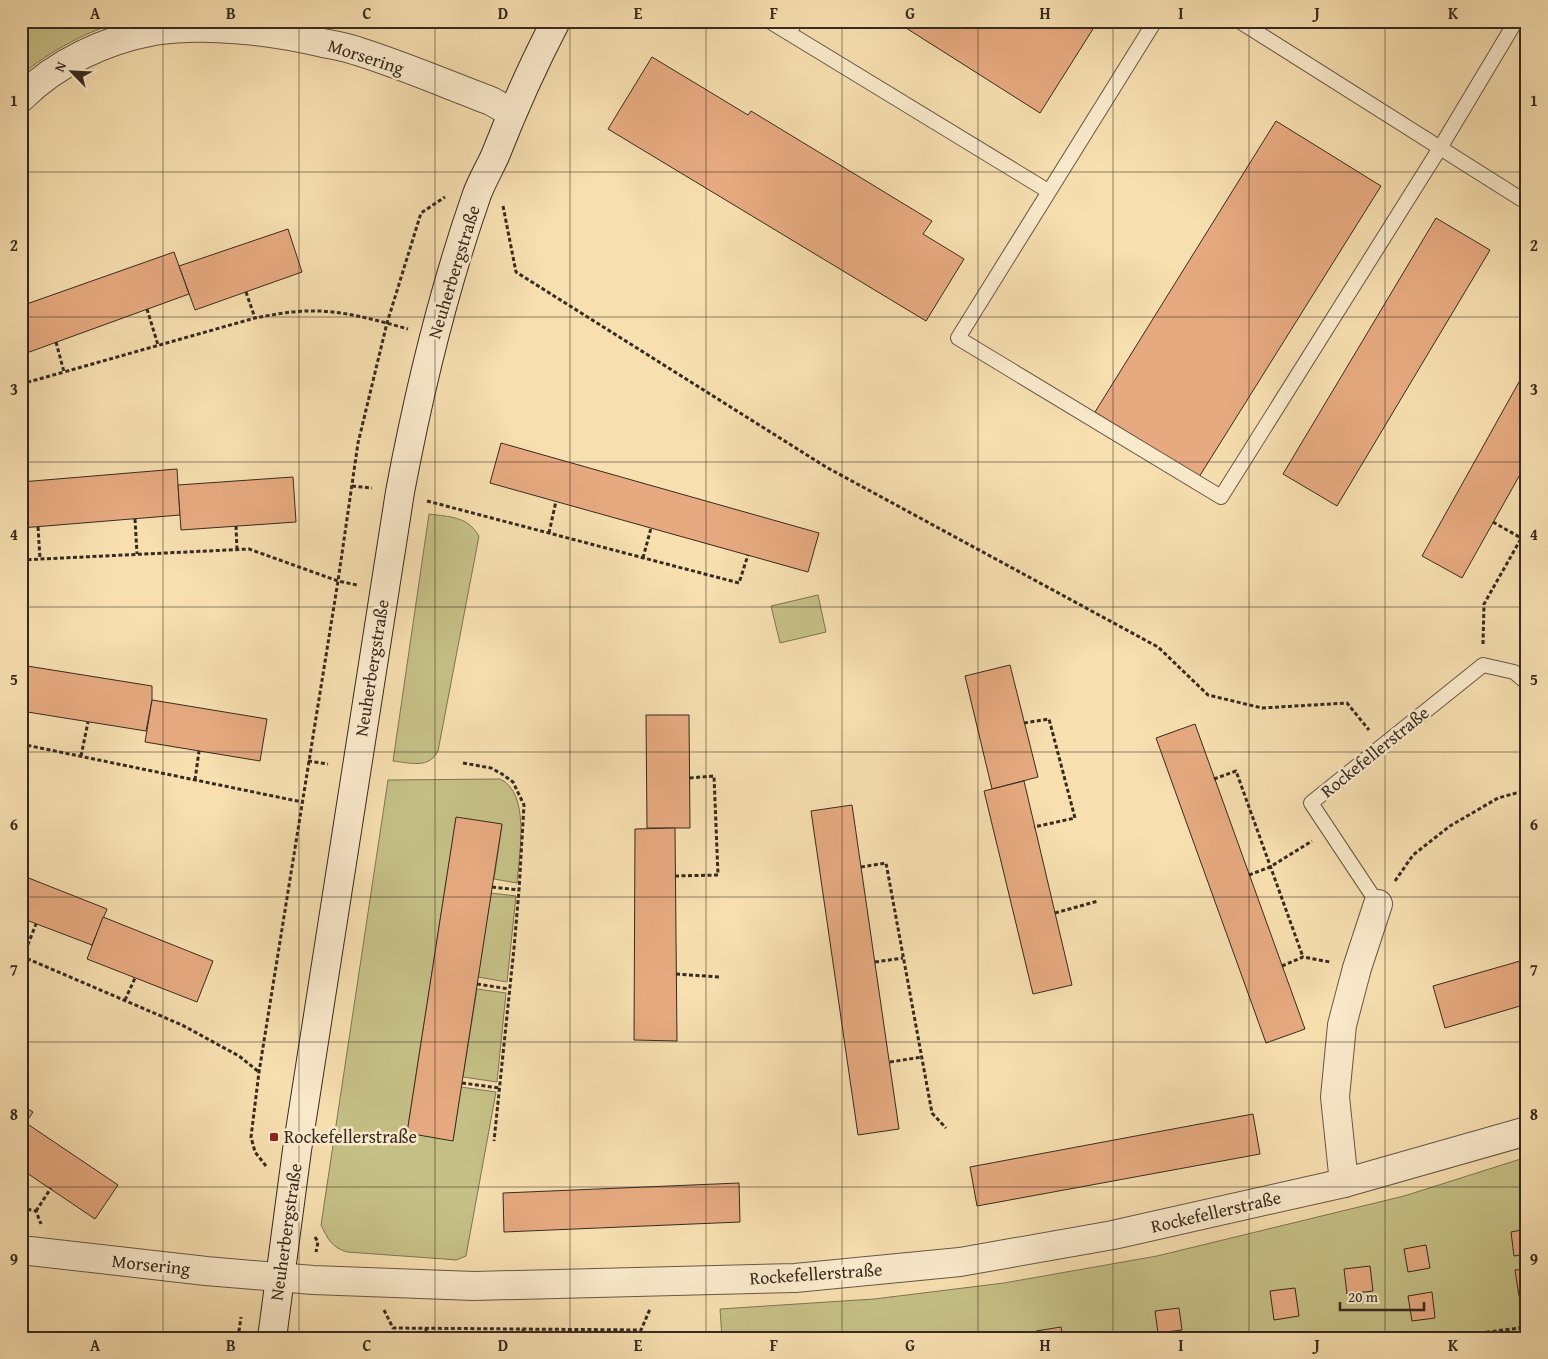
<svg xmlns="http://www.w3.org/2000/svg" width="1548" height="1359" viewBox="0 0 1548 1359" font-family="'Gentium Book Plus',serif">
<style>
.green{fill:#c5c086;stroke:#7e7653}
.building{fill:#e7aa80;stroke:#362b20}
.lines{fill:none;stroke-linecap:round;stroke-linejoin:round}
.lane-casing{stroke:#665844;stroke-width:16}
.street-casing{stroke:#665844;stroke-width:30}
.secondary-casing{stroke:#362b20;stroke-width:30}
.path{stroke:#362b20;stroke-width:3;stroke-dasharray:4 2.5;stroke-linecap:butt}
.lane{stroke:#faeacc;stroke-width:14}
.street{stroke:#faeacc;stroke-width:28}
.secondary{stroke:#faeacc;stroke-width:28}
.grid{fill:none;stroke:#362b20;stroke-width:1;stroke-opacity:0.55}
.poi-dot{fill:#8f2418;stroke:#faeacc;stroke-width:2}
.labels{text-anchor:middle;stroke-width:5;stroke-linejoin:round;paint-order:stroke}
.street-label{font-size:18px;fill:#362b20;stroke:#faeacc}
.poi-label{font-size:18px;fill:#362b20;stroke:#faeacc;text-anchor:start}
.neatline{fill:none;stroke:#362b20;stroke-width:2}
.grid-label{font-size:16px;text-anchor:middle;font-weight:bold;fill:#362b20}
</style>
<rect width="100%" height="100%" fill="#f7dfb0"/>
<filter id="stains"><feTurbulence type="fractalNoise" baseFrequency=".004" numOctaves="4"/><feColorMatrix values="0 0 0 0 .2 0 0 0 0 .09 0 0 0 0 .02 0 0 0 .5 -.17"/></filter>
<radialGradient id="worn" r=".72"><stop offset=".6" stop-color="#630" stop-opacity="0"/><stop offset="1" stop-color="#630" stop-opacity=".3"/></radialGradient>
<!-- green -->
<g class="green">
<path d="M43,21H124C89,30 50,51 21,75V26Z"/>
<path d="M429,514C450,517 467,516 479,536L438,751C429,769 411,763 393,761Z"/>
<path d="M818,595L826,632L780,643L771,606Z"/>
<path d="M500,779C531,793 519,855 517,883L494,879L502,825L456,818L407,1133L453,1140L461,1087L496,1092L466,1256L456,1260L444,1259L347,1252C331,1247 328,1239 321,1225L388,780Z"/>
<path d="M491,893L516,896L507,982L478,977Z"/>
<path d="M477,989L506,993L497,1082L463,1077Z"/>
<path d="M1527,1157V1338H722L720,1309L874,1299L1004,1283L1157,1256L1404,1196Z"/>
</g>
<!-- building -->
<g class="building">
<path d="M895,21H1098L1040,113Z"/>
<path d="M652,57L748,115L751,111L932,221L923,234L964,259L926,321L608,129Z"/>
<path d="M1276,121L1381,186L1199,477L1095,412Z"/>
<path d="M1436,218L1490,250L1337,506L1283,474Z"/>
<path d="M288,229L302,272L195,310L179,266Z"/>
<path d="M174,252L189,294L21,355V306Z"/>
<path d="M1524,373L1527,375V462L1462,578L1422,556Z"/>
<path d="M501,443L819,533L808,572L490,483Z"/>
<path d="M177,469L180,515L21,528V482Z"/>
<path d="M293,477L296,522L181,530L178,485Z"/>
<path d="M21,665L152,686V700L146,731L21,711Z"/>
<path d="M1010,665L1038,777L992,789L965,676Z"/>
<path d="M152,700L267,719L260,761L145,742Z"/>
<path d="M646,715H689L690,828H647Z"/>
<path d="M1195,724L1305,1029L1266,1043L1156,738Z"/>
<path d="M1024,781L1072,985L1033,994L984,791Z"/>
<path d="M852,805L899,1129L858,1135L811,811Z"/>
<path d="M456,817L502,824L453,1141L407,1133Z"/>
<path d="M675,828L677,1041L634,1040L635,829Z"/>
<path d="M21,875L107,909L92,945L21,918Z"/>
<path d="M103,917L213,961L197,1002L87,959Z"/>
<path d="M1527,959V1004L1445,1028L1433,986Z"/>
<path d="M21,1105L33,1112L21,1130Z"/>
<path d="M1253,1114L1260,1154L977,1206L970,1167Z"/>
<path d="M26,1123L118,1185L95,1219L21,1169V1130Z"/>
<path d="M739,1183L740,1222L504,1232L503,1193Z"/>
<path d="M1527,1229V1254L1514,1256L1511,1232Z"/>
<path d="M1426,1245L1430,1268L1408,1272L1404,1249Z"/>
<path d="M1370,1266L1373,1291L1347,1294L1344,1269Z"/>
<path d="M1527,1269V1295L1519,1296L1515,1270Z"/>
<path d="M1295,1288L1299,1316L1274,1320L1270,1291Z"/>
<path d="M1432,1292L1435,1318L1412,1321L1408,1296Z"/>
<path d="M1179,1308L1182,1330L1158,1333L1155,1311Z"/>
<path d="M1061,1327L1063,1338H1037L1036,1331Z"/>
</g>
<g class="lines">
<defs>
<g id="lane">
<path d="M769,21L1048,191"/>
<path d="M1155,21L958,338L1221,497L1440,148L1516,21"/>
<path d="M1239,21L1521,199H1527"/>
<path d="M789,33L796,21"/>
<path d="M1378,904L1311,803L1483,665L1514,672L1527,683"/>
</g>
<g id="street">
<path d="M21,98C56,63 105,40 154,31C206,23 273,31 323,43C334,45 346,47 357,51C402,65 446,84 491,101L512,113"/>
<path d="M1344,1183L1335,1097L1342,1025L1357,968L1378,904"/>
<path d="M21,1250L206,1271L313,1280L474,1286L795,1278L960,1262L1113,1235L1344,1183L1527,1131"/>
</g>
<path id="secondary" d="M272,1338L297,1150L400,492C419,391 443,291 477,194C482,181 489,169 495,156C513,110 533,65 556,21"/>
</defs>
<!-- lane casing -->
<use href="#lane" class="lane-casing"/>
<!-- street casing -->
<use href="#street" class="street-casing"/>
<!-- secondary casing -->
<use href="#secondary" class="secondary-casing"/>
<!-- path -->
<g class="path">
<path d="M503,206L516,272L826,467L1158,647L1208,695L1262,708L1347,703L1369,730"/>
<path d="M246,292L255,318"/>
<path d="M147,309L158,345"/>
<path d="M56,342L64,372L255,318C272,315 291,311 309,311C342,310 376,320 408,329"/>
<path d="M21,384L64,372"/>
<path d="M352,486L372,488"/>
<path d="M427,501L739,583L748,555"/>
<path d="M135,519L137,554"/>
<path d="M1493,522L1521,538"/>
<path d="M236,526L237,550"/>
<path d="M38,527L40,559"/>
<path d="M549,533L556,501"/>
<path d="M643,558L651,528"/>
<path d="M21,560L249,549L338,581L357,585"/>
<path d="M1483,644L1484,604L1527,528"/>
<path d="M1024,723L1049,719L1075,818L1034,827"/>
<path d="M21,744L302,802"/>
<path d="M81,756L88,722"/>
<path d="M308,761L328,764"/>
<path d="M463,763L491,768L502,774L513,782L524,805L519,890L514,948L494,1141"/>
<path d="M1214,779L1236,771L1303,957"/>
<path d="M195,780L199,751"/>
<path d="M861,867L886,863L932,1113L946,1128"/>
<path d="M1249,875L1270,867L1312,841"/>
<path d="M675,876L718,875L714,776L689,778"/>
<path d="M1395,881L1413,855L1450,826L1498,798L1527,790"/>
<path d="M492,887L519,890"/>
<path d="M1055,913L1098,901"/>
<path d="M21,956L182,1025L239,1056L259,1072"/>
<path d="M23,957L36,924"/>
<path d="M875,962L903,958"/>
<path d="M1282,966L1303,957L1330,962"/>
<path d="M676,974L719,977"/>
<path d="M477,984L509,989"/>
<path d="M125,1000L135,978"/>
<path d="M890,1062L922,1057"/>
<path d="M462,1083L500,1088"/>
<path d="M266,1166L255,1152L251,1137L259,1072L338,581L358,443L387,323L421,213L445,197"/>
<path d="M21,1208L36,1211L41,1224"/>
<path d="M36,1211L51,1188"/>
<path d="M315,1237L318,1242L316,1252"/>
<path d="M384,1310L393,1328L641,1330L650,1309"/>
<path d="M238,1338L241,1317"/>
<path d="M426,1338V1328"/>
<path d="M523,1338V1329"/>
<path d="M621,1338V1330"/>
<path d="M1441,1338L1527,1327"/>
</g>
<!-- lane -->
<use href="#lane" class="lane"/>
<!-- street -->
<use href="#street" class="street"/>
<!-- secondary -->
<use href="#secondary" class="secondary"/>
</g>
<!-- grid -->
<path class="grid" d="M163,21V1338M299,21V1338M435,21V1338M570,21V1338M706,21V1338M842,21V1338M978,21V1338M1113,21V1338M1249,21V1338M1385,21V1338M21,172H1527M21,317H1527M21,462H1527M21,607H1527M21,752H1527M21,897H1527M21,1042H1527M21,1187H1527"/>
<!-- markers -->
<rect class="poi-dot" x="269" y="1132" width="10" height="10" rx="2.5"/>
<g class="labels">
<!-- street labels -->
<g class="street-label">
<text transform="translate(366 57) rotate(18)" y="6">Morsering</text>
<text transform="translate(454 272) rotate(-73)" y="6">Neuherbergstraße</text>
<text transform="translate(372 668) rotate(-81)" y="6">Neuherbergstraße</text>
<text transform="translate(1375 752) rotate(-39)" y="6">Rockefellerstraße</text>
<text transform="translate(1216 1212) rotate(-13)" y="6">Rockefellerstraße</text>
<text transform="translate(286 1232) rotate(-82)" y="6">Neuherbergstraße</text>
<text transform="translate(151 1265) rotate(6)" y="6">Morsering</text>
<text transform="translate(816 1274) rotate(-4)" y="6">Rockefellerstraße</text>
</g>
<!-- poi labels -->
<g class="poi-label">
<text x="284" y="1143">Rockefellerstraße</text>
</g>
</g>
<!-- margin -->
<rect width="1548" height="1359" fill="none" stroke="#f7dfb0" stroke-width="55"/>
<!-- north arrow -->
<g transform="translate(72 72) rotate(294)" stroke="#faeacc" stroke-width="4" paint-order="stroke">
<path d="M0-4L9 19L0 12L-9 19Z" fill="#362b20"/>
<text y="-8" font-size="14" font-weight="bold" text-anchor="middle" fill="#362b20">N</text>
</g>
<!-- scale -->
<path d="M1340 1302v8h84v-8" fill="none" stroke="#362b20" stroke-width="2.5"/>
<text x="1348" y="1302" font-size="15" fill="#362b20" stroke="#faeacc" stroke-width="4" paint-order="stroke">20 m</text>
<rect x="28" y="28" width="1492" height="1304" class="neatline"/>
<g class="grid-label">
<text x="95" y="19">A</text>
<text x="231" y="19">B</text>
<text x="367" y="19">C</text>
<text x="503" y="19">D</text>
<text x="638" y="19">E</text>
<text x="774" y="19">F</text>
<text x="910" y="19">G</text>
<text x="1045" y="19">H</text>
<text x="1181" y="19">I</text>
<text x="1317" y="19">J</text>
<text x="1453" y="19">K</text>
<text x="14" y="106">1</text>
<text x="1534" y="106">1</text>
<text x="14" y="251">2</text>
<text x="1534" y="251">2</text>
<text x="14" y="395">3</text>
<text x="1534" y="395">3</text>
<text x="14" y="540">4</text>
<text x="1534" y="540">4</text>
<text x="14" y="685">5</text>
<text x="1534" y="685">5</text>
<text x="14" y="830">6</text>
<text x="1534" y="830">6</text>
<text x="14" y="975">7</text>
<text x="1534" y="975">7</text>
<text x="14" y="1120">8</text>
<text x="1534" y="1120">8</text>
<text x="14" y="1265">9</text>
<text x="1534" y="1265">9</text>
<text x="95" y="1351">A</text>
<text x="231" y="1351">B</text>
<text x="367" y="1351">C</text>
<text x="503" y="1351">D</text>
<text x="638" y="1351">E</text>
<text x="774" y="1351">F</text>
<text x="910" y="1351">G</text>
<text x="1045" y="1351">H</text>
<text x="1181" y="1351">I</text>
<text x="1317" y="1351">J</text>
<text x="1453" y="1351">K</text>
</g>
<rect width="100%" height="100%" filter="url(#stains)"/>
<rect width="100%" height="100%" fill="url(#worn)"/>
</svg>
